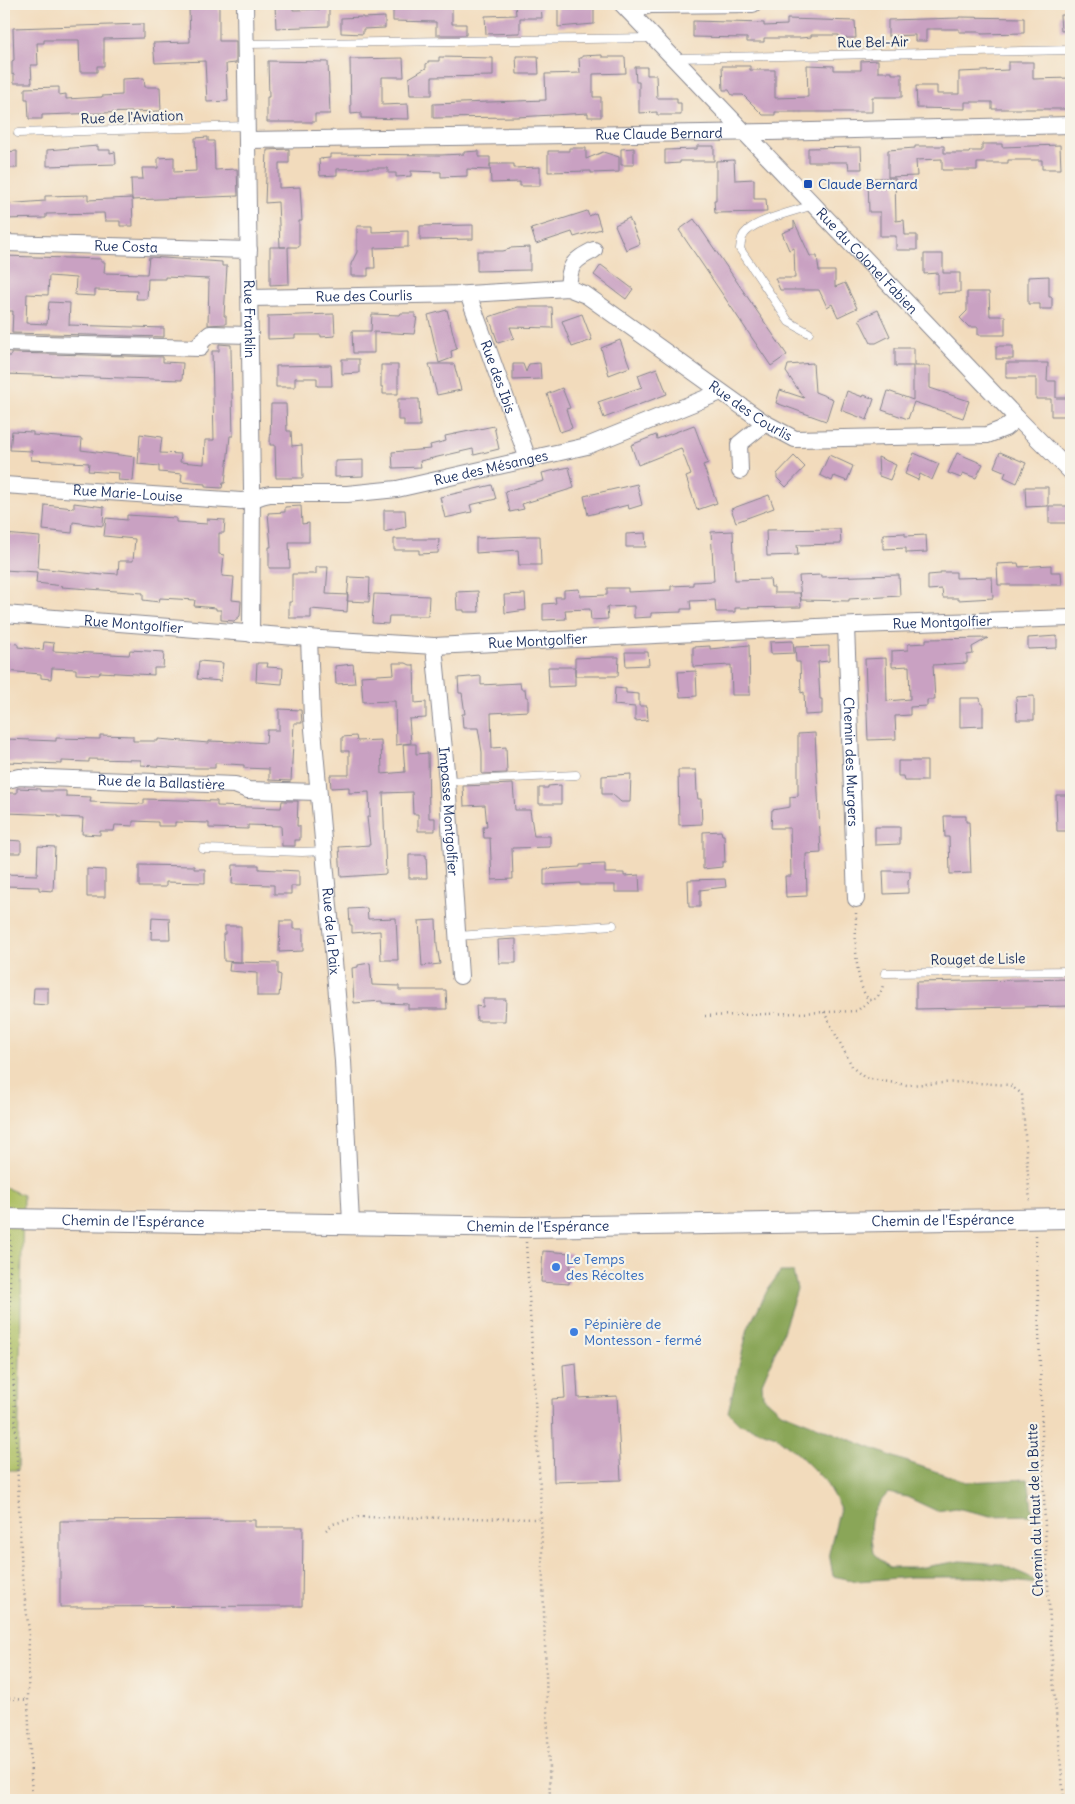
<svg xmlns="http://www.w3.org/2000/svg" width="1075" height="1804" viewBox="0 0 1075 1804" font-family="Delius,sans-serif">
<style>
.green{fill:#adbf63;stroke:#647760}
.forest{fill:#8aa659;stroke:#526a5c}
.building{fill:#c9a1c2}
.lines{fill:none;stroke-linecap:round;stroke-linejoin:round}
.service-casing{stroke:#86858d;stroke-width:9}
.minor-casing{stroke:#86858d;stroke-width:18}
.tertiary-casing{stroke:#86858d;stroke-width:22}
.path{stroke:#86858d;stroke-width:2.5;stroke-dasharray:1 4;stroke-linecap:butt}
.service{stroke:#fff;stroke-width:8}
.minor{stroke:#fff;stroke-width:16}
.tertiary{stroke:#fff;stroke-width:20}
.transit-dot{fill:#1a4fb4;stroke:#f7f3e8;stroke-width:2}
.shop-dot{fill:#3f7fe0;stroke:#f7f3e8;stroke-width:2}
.labels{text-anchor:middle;stroke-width:4.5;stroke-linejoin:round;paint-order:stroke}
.street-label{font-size:14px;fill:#1b2f5e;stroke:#f7f3e8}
.transit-label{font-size:14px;fill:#164399;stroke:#f7f3e8;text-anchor:start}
.shop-label{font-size:14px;fill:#366cbe;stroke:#f7f3e8;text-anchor:start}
</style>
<rect width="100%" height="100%" fill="#f7f3e8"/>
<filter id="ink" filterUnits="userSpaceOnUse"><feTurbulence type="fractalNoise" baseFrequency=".02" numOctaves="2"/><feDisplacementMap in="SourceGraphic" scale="10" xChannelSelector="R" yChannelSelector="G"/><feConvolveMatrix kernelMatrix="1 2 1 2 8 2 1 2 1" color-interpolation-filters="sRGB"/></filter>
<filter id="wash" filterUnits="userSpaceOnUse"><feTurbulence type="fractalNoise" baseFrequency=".0096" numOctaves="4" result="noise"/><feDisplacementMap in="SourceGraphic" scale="20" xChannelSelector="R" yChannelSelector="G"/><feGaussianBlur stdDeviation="1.12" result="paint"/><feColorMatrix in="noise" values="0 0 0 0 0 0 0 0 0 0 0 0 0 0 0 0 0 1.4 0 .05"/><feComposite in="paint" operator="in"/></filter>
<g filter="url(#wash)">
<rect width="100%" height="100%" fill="#f2dbbc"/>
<!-- green -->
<path class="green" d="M4,1187L23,1195L18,1470H4Z"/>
<!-- forest -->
<path class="forest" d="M780,1272H793L797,1289L780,1341L762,1383L763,1396L781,1412L899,1459L967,1482L1028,1479L1033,1515L991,1516L956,1508L937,1511L907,1497L888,1493C867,1515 869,1524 873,1553L889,1568H917L961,1561L1000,1564L1028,1576L1036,1584L982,1577H912L857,1581L833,1576L829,1553L840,1508L825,1481L798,1454L776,1436L740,1424L728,1412L748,1328L768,1289Z"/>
<g id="blocks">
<!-- building -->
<g class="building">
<path d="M207,4H219V41H236V63L226,64L228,101L207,102L205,61L155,63L153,43L190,42L189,8L207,7Z"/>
<path d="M275,4H293V10L329,9V26L276,28Z"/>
<path d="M417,4H452V24H466V35H436V22L393,21V6L417,5Z"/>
<path d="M515,4H541L542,18H520V33L486,34L485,16L516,15Z"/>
<path d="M575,4H594V24L558,27V8H575Z"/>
<path d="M1060,15H1071V30L1061,31Z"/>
<path d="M363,17V18L385,17V28L363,29V34L341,33V18Z"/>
<path d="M959,17L1024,18V33L981,34V32H959V29H926V41H915V35L888,36V20L959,18Z"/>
<path d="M787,19L855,21L856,38H839V35H811V37L800,38H764V42H747V38L693,37V21L764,23V26L787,25Z"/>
<path d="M143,24V38L104,39V66H97V72H80L79,40H44V43H37L38,65H31L32,83H14V74L12,75V61L14,60L13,28Z"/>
<path d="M602,55V57H625L626,73L593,74V97H601V117H588V113L517,117L433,118V104L546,100L545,74L580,73L579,58H582V56Z"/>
<path d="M516,56H538L539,74H517Z"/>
<path d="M439,57L493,58V76L432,77V95H410L409,78L426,68V64L428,63V61H439Z"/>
<path d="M403,58L404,77H382V105L408,104L409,119L361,118V113L351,114L350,59Z"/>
<path d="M878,60V72H892V74H902V97H872V112H775V115H763L743,95H732L729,90H723L722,66H750V70H775V98L808,97L807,65L834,66V70H861V61Z"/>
<path d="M268,61L328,62L330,114H315V122H267V97H269Z"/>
<path d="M1008,62H1033V79L1071,78V90H1068V109H992V102H965V109L917,108L916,86H937V94H959V72L1008,70Z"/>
<path d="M635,67H647V75H656L657,98H677V103H681V115H657V112L639,113V82H636Z"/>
<path d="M144,78L145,87H160L161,111L42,115V119H29L28,99H25V88L59,87V95L66,94V99L102,97V96L122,95V79Z"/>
<path d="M208,137V141H214L215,170L237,169L238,196L132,200L131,179H143L142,168H158V158L174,157V172L196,171L195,138Z"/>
<path d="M982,144H1002V147L1060,145L1061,169H1042V160H1008V163H977V170H942V159L916,160L917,176L888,177V150L915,148V146H944V153H969L970,151H982Z"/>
<path d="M98,146V150H110V153L115,152L116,164L47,166V150Z"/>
<path d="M697,146H714V161H680V163L665,164V150L697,149Z"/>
<path d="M861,147L862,169H849L848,162H808V148Z"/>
<path d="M569,148H586V159L603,152L619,157V172L591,173V171L548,172V151H569Z"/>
<path d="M634,148V165H621V149Z"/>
<path d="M289,149V163H279V188L300,187L302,221H299V247H288L289,284L270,285V247H286H280L278,202L265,203L267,150Z"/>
<path d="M17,151V168H4V152Z"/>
<path d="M479,151V157H490V170L467,169V176L441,177V172L411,171V176L396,177V173H388V168H378L337,169V175L320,176L319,159L330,158V154L441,155L464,154V152Z"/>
<path d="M734,160L735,180L754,179V199H766L767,212L715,213L714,200H716V161Z"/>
<path d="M490,164H514V168L540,167V186H520V182L491,183Z"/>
<path d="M868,178H895L896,221L904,220L905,235H917V250H896V236H880V212H869Z"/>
<path d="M88,195V200L132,198L133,226H120V221H105L104,213L46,214V218L4,219V204L45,201V196Z"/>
<path d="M587,211L589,216L596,213L601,229L574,237L572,232L536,244L531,229Z"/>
<path d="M629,218L640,244L626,250L615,225Z"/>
<path d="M694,219L787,355L771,366L679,230Z"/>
<path d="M794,221L810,256H817L819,271H835V287L845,283L857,308L838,317L832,304L827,307L819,290H780L775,278H795L794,248L789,250L782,233L794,228Z"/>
<path d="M473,225V239L420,240V226Z"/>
<path d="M357,226H372V232L408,231V247L374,248L375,268H368V276H351V264L357,252Z"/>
<path d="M530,247V270L477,271V251H503L510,249V248Z"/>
<path d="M924,254H943V273H960V292L938,293V273L924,274Z"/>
<path d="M4,256L101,259V262H105L104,273L147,274L149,257L222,262V266H227L224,316H226V324L208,325L209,279L165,277V279H148L147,299H136L137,291L95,290V296L75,295L76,278L49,276L48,295L27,294L26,323L47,324L49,302L70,303L69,325L164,328V337L12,333L13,311H4Z"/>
<path d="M601,265L633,289L626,299L594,275Z"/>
<path d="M1049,276V297H1052V309H1040V304H1028V277Z"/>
<path d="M967,292H989L990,316H1005V335H978V327H969L960,318L967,311Z"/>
<path d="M518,307H552L553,328L510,327L514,338L498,343L489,317Z"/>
<path d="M447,310L457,349L451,351L452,358L439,363L428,315Z"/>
<path d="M878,310L890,336L876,343H871L859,319Z"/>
<path d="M401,313H415V318L417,317L414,334L374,332V353H353L352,331H371L372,314L400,315Z"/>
<path d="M334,314L335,336L321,337V335H295V338L268,339V316Z"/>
<path d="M582,314L592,340L572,347L562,321Z"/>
<path d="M620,340L630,367L609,375L601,348Z"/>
<path d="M219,344L231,345V351L233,436H230L225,483H223L222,488L205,487V484L181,482L182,474L159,472V466L138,464L140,434L162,437L160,453L181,454L180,462L204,464L205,440H214L212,351H219Z"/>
<rect x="996" y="346" width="17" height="13"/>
<path d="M895,348H914V366H930V388L969,401L963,418L914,402L908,419L882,410L888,391L913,400V366H895Z"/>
<path d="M11,353L163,357V362L183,363L182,380L4,374V356H11Z"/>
<path d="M342,359H359V373L342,374Z"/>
<path d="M540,363L541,379L513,380V364H523L526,372L529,364Z"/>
<path d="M813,363L815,392L833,399L826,421L776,403L780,390L804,398L786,372L788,365Z"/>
<path d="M1006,363H1048L1047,381H1056V398H1068V416H1051V399H1036V378H1006Z"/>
<path d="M429,364H454L461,390L437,395Z"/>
<path d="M331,365L332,386H317V378H295V387H276V366Z"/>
<path d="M381,365H398V394H383V387H381Z"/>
<path d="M657,368L667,394L604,418L598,402L642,387L638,375Z"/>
<path d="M562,388L570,408L566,409L572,428L560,432L547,394Z"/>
<path d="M847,391L863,397L864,395L874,399L867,420L841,410Z"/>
<path d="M398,399H419L420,426H404V420H398Z"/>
<path d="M271,404H286L287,431H291L292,446L302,445L303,478H276L275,445H270Z"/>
<path d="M694,425L708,463L703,465L717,503L697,510L686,477L691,475L681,448L638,465L631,445L656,435L657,439Z"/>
<path d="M494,426L499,449L474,455L473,449L420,461L421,467L393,468L392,452L431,449L430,445L446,441L445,436Z"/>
<path d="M12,431L33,432V435L82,439L81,450L135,457L133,481L118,480L119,473L88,471L89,463L31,460L32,451L10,450Z"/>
<path d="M1000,452L1026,463L1017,483L1004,477L1006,472L994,467Z"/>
<path d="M914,453L939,464L932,480L920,474L918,480L905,474Z"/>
<path d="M957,453L983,464L976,478L963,473L961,478L948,473Z"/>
<path d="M829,455L853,466L847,481L834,476L832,481L820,475Z"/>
<path d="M794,456L805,467L786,487L777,478V474Z"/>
<path d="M878,457L896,465L890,480L879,476Z"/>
<path d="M363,460V476L335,477V461Z"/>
<path d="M569,467L574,488L522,504L524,509L510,512L505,491L544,481L542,473Z"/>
<path d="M637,484L642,505L629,509L628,505L588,515L584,496Z"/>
<path d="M492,485L496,499L470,505L472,512L445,518L440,497Z"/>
<path d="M1025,487H1048V506L1026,507Z"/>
<path d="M769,495L774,508L736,522L731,509Z"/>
<path d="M74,503L104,507L103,526L73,522L72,533L43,530L45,505L74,508Z"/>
<path d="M301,506L302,524L309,523V542H289L290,568H269V547H271L268,513L285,512V507Z"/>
<rect x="1049" y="506" width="20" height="17"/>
<path d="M384,510H405L406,527L384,532Z"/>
<path d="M127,515L176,518V522L207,524V519L225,520L224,533H219V554L224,555L222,576L234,577L232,600L241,601L240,616L234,621L221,620V610H216V608L194,606L195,600L160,598L159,602L143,600V593L62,587L63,586L36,583L37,572L4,570V534L40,537L38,568L103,575V573L118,574L119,561H133L135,539L104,536L106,518L127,520Z"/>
<path d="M840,529L841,544L797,545L798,555L767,556L766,530Z"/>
<path d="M733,531L735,580L770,579L771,587H774V593H800L801,607L735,608V612H716L715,600L690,601L691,609H681V612L651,613V617L634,618V606L607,607L608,619L591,620L590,609L565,610L566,619L543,620V604L556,603L555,597H564V590L579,589L580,596L607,595V588H628V592L671,590V586L693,585V582L714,581L711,532Z"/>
<path d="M645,533L646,547H626V534Z"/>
<path d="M905,533V536L926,535L927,552L906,553V548L883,549V534Z"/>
<path d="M530,536H540L541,565H519L518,550L476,553V538Z"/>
<path d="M394,539H439L438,553L419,554V550H394Z"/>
<path d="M1018,563L1019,567L1051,565V572H1061L1062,585H998L997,564Z"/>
<path d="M316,567H328L326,594L348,595L347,612L311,609V618H289V602H292V574H316Z"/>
<path d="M940,572H956V578L992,577L993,598L958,600V598H943L942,589L928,590V575L940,574Z"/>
<path d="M821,575V577L899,575L900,596L849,599V601L801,600L799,576Z"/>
<path d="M349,577L370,578L369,602L347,601Z"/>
<path d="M478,591L479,612H464V610H457L456,592Z"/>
<path d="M374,594L429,596L428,616H389L388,624L372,623Z"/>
<path d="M525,594L526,610L505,613L504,595Z"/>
<path d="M1057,636V648L1028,649V638Z"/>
<path d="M988,638L972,647L973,654L967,655V663L933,665L935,700H927V706L910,707V715L895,716L896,739L868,740L865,659L886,658L887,701L910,699L909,666L892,667V651L908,650V644L926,643V639Z"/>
<path d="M793,641L794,653L771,654L770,642Z"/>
<path d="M44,642L54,643L53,651L129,655L130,650L164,652L163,668H154V675L100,672L99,675L76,674V669L52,668L51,679L41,678V674L5,671L7,643L18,644V647L43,650Z"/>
<path d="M749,645L750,695H732L731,665L693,667V647L710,646V649Z"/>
<path d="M829,646V661L818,662L820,699H822V714L805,715L804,692L801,693L800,662H796L795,647Z"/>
<path d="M625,652H648L649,665L626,666Z"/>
<path d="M598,657H619L618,676H575V658Z"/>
<path d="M199,661L223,663L221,681L197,679Z"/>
<path d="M257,663H268L267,667L283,668L282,684L256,682Z"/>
<path d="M393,663H406L410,665H414L415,703L426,702V718L409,719L411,743L396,745L395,701L363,702L361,676L394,674Z"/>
<path d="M353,664L355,683L336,684L335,666Z"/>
<path d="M548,667H575V686L549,687Z"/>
<path d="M696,671L697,696L680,697L678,672Z"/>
<path d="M481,676V685L520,683L521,689H525L526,697H528V711L491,713L492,748L506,747L507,773L482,774V752L478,728H463L462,714H465L462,693H459L458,678Z"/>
<path d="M615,688L626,689V693L639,694V706H647L648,720L635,721V707L614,705Z"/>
<path d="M1034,696V720H1017L1016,697Z"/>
<path d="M960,698H980L981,704H983V726L960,727Z"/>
<path d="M279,709L301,710L302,723H294L291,781L269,780V769L244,768V765L215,763V768H182L141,765V760L89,759V762L62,761V764L6,762V739L56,741V738L100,739V735L133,736V741H158V739L209,743V741L236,742V741L266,743L267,730H279Z"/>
<path d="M815,733L821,853L806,854L807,896L786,897L785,876H791L790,828H771L772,810L790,807V797L798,796V734Z"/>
<path d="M356,736L357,741L381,740L382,774L405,772L403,744H416V754L428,753L429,818H435V831H418V814H413L412,792L383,793L386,874L341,877L339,847L370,845L367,817H370L369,792L349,793V787L331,788L330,775H349V751H342V737Z"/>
<path d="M898,761H927V781H904L903,776H898Z"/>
<path d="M678,770H696L697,793L698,799H701L702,824L679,825Z"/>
<path d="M631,774L630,802H621L612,794H602V776Z"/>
<path d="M513,784L515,810H530L534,836H550V847L512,848L513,879L492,880L490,838H484L483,827H487L485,805L464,806L463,786Z"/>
<path d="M561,785V804H539V788H548V786Z"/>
<path d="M17,788L40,789V791H66V796L91,797L90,802L144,804V799L217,801V806L281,808L282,801H298L297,826H300V840H295V846H282L281,826L248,825V829L209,828V823L175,822V826H158V822L133,821V826L115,825L114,831H100V835L82,834L83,818L58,817V815L7,813L8,793H17Z"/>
<path d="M1056,795H1071V831H1057Z"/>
<path d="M944,816H966V822H969L971,873L950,874L949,837H945Z"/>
<path d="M875,827H900V844L875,845Z"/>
<path d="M721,831L722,835H724L725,862H722V867L703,869V832Z"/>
<path d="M7,840L21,841V853H7Z"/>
<path d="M38,846L55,847L53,891L39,890V887L4,886V874L37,875Z"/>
<path d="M409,855H426L427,878H409Z"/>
<path d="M605,864V873H624V876L639,875L640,892H615V885H580V883L544,885V869L580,867V865Z"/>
<path d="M139,865L194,866V869H205V883L166,882V887H139Z"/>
<path d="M233,865H259V869L299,871V886H291V894H274V885L232,884Z"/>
<path d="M87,869L105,870V897H87Z"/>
<path d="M883,871H910V879L908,881V893L884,894Z"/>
<path d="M725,879L726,887L700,890V907H689L688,880Z"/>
<path d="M367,908L368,919L396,918L398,960H381L380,931L352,933V925H350L349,909Z"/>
<path d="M152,917L169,918L170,939H151Z"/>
<path d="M436,920L437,946L440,964L422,966L419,921Z"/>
<path d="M280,921H293V929H303V951L279,952Z"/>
<path d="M225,926H241V962L224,961L223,934H225Z"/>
<path d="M516,939V963H499L498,940Z"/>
<path d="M230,962L278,963V974L281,975L279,996H257V973L229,971Z"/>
<path d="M370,963L372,985L399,986V990H446L447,1009H408V1004L382,1003V1001L354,1003L352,968L358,967V965Z"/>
<path d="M1071,979V1006L916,1009V982Z"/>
<path d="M34,988H48V1005L33,1004Z"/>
<path d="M483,999H506L505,1021H477L476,1006L483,1007Z"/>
<path d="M543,1251L571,1253L569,1284L541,1282Z"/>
<path d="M576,1363L578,1398L617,1396L621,1480L554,1482L552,1399L565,1398L563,1365Z"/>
<path d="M255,1520V1527H303L302,1606L60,1607V1521Z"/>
</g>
</g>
</g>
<g filter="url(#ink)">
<use href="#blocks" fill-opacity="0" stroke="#86858d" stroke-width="1"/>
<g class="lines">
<defs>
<g id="service">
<path d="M246,44L653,38"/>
<path d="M676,58L1071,50"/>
<path d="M18,133L248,126"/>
<path d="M809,333L789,322L740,249C741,242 741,236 747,231C759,219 796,211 813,205"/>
<path d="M447,781L576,775"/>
<path d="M203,849L302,852L324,851"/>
<path d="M458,936L613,925"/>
<path d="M885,973L1071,971"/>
</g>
<g id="minor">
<path id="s1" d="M245,4L252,488L251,634"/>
<path id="s2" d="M622,4L1017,418L1071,472"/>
<path d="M629,11L650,5L753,4"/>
<path id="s3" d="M248,140L769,132L1071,125"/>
<path id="s4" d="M4,243L249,250"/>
<path d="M568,288C570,264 572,261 594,250"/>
<path id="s5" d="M468,294L528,459"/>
<path id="s6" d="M250,298L468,294L568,288L586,295L765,423L795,439L987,435L1005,428L1017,418"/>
<path d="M4,343L200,348L201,342L210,334L250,335"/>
<path d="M740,471L739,444L765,423"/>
<path id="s7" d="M4,485L241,501C252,500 260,496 270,494H347L397,489L587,446L721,392"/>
<path id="s8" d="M4,614L321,639L434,646L857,625L1071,618"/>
<path id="s9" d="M846,626L856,899"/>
<path id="s10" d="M309,638L312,718L343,1061L351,1223"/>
<path id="s11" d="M434,646L447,781L460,976"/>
<path id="s12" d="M4,781L19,777L235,785L248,790L318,792"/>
</g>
<g id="tertiary">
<path id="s13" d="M4,1219L525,1227L1071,1218"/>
</g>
</defs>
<!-- service casing -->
<use href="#service" class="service-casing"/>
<!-- minor casing -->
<use href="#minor" class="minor-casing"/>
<!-- tertiary casing -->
<use href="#tertiary" class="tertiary-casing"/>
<!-- path -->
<g class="path">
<path d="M856,913C856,937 853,982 869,1000L877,998L882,990L883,984"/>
<path d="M824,1012L853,1068L865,1078L907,1085L961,1082L1010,1085L1022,1094L1030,1203"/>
<path d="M705,1016L857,1011L869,1000"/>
<path d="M10,1235V1334L13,1366L22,1576L29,1631L28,1700L32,1800"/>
<path d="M1036,1235L1045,1528L1053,1678L1064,1800"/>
<path d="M526,1242L540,1488L550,1800"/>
<path d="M326,1530L333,1524L358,1517L541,1519"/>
<path d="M4,1698L27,1700"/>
</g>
<!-- service -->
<use href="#service" class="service"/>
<!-- minor -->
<use href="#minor" class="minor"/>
<!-- tertiary -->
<use href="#tertiary" class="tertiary"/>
</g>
</g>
<!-- markers -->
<rect class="transit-dot" x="803" y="179" width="10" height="10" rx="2.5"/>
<g class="shop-dot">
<circle cx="556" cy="1267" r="5"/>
<circle cx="574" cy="1332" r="5"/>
</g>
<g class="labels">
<!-- street labels -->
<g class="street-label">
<text transform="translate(873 42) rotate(-1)" y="5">Rue Bel-Air</text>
<text transform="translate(132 117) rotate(-2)" y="5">Rue de l'Aviation</text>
<text dy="5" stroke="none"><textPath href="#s3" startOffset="411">Rue Claude Bernard</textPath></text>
<text dy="5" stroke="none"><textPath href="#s4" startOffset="122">Rue Costa</textPath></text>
<text dy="5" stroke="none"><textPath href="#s2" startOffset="355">Rue du Colonel Fabien</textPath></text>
<text dy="5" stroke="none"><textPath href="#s6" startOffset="114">Rue des Courlis</textPath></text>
<text dy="5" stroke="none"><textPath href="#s1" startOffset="315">Rue Franklin</textPath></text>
<text dy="5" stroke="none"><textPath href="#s5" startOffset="88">Rue des Ibis</textPath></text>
<text dy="5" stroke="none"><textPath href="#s6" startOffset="539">Rue des Courlis</textPath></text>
<text dy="5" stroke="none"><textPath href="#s7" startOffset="491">Rue des Mésanges</textPath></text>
<text dy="5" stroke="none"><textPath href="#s7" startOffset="124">Rue Marie-Louise</textPath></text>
<text dy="5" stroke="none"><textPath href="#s8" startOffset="940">Rue Montgolfier</textPath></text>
<text dy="5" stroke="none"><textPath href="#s8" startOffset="130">Rue Montgolfier</textPath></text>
<text dy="5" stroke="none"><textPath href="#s8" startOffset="535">Rue Montgolfier</textPath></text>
<text dy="5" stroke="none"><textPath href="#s9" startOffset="136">Chemin des Murgers</textPath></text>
<text dy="5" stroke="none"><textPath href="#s12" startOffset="158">Rue de la Ballastière</textPath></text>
<text dy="5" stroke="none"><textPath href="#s11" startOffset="166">Impasse Montgolfier</textPath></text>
<text dy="5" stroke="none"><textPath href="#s10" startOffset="294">Rue de la Paix</textPath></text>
<text transform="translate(978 959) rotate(-1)" y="5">Rouget de Lisle</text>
<text dy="5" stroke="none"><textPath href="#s13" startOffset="129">Chemin de l'Espérance</textPath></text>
<text dy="5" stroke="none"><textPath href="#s13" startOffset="939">Chemin de l'Espérance</textPath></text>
<text dy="5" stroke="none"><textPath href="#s13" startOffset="534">Chemin de l'Espérance</textPath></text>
<text transform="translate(1035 1510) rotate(-92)" y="5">Chemin du Haut de la Butte</text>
</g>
<!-- transit labels -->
<g class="transit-label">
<text x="818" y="189">Claude Bernard</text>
</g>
<!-- shop labels -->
<g class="shop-label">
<text x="566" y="1264">Le Temps<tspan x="566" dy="16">des Récoltes</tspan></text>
<text x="584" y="1329">Pépinière de<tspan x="584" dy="16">Montesson - fermé</tspan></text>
</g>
</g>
<!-- margin -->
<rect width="1075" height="1804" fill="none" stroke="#f7f3e8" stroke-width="20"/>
</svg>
